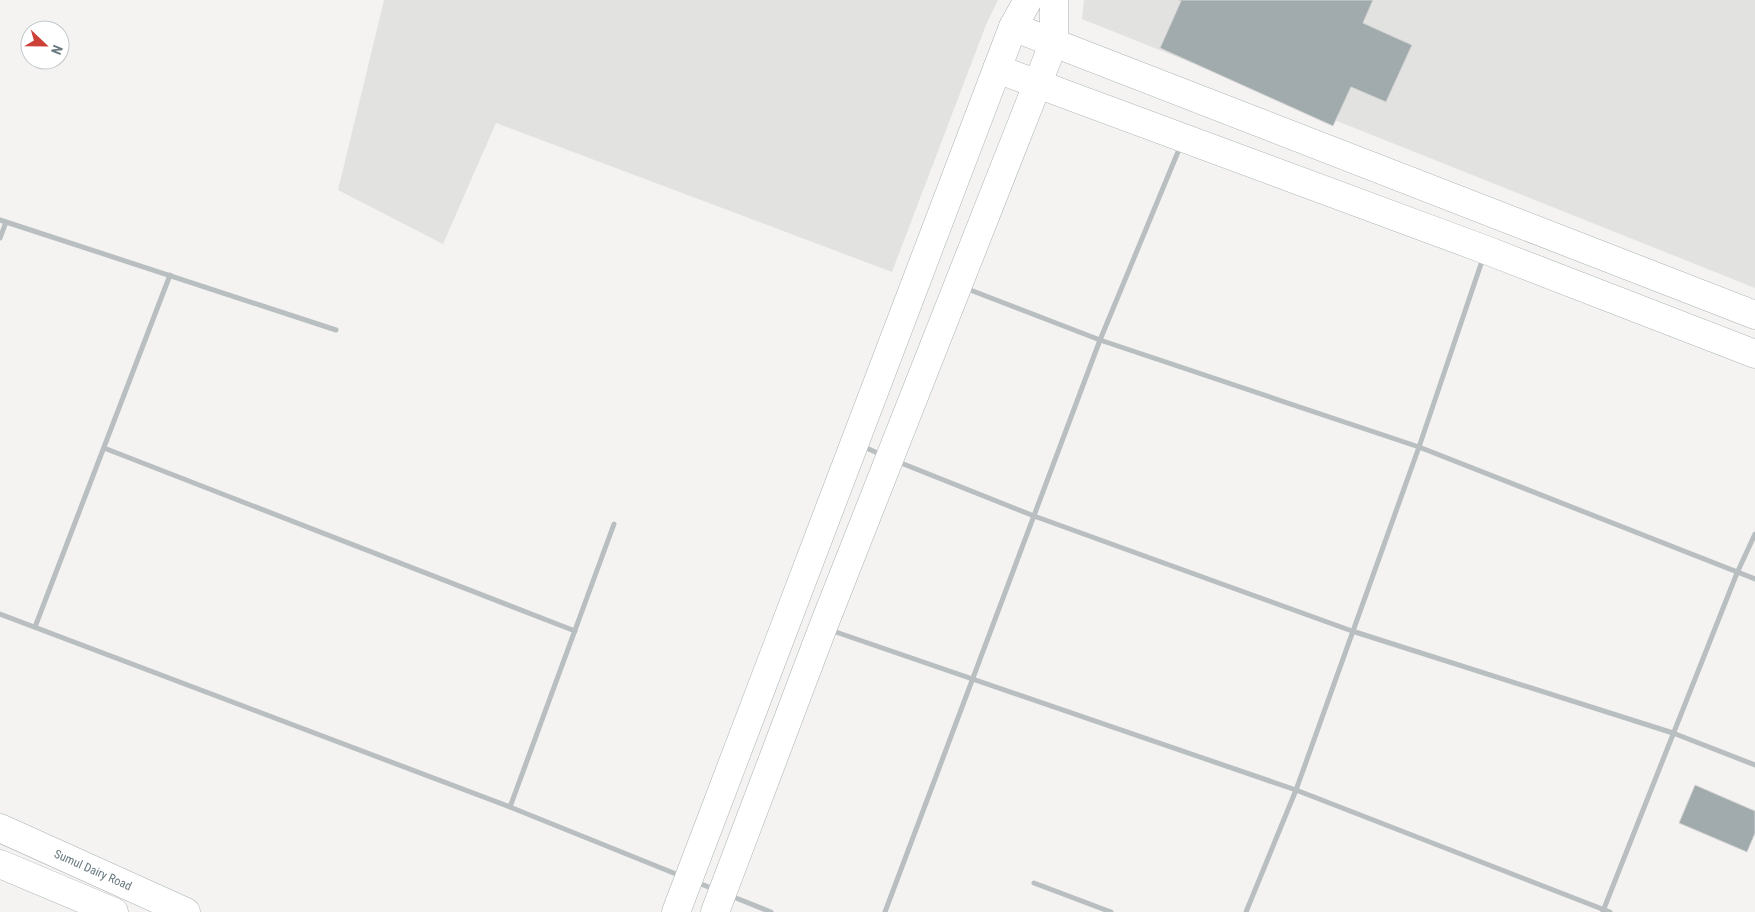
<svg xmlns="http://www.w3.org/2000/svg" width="1755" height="912" viewBox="0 0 1755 912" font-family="'Roboto Condensed',sans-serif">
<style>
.built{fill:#e2e3e1}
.building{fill:#a1aaad;stroke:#d5d5d3}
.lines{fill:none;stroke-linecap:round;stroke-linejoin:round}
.secondary-casing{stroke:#acb2b5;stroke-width:29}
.street{stroke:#b9bec0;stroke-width:5}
.secondary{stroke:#fff;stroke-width:28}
.labels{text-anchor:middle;stroke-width:5;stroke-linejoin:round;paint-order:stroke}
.street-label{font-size:12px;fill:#67787e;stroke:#fff}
</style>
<rect width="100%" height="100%" fill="#f4f3f1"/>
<!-- built -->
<g class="built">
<path d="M384,0H998L986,25L892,272L496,123L443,244L338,190Z"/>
<path d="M1084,0H1755V288L1082,19Z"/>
</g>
<!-- building -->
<g class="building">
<path d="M1178,0H1373L1363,23L1412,45L1386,102L1351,87L1333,126L1160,48L1181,1Z"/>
<path d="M1695,785L1755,811V833L1747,852L1679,823Z"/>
</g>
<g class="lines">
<defs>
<g id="secondary">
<path d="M1013,27L1755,315"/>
<path d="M997,69L1486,250L1755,354"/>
<path d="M0,828L186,912"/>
<path d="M0,864L114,912"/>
<path d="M676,912L1013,27L1028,0"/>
<path d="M715,912L823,627L1054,42V0"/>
</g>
</defs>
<!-- secondary casing -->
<use href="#secondary" class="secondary-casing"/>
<!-- street -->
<g class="street">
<path d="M0,220L336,330"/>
<path d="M0,238L6,222"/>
<path d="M965,288L1100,340L1419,447L1755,579"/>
<path d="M862,446L882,455"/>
<path d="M104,448L575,631"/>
<path d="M896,461L1034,516L1352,631L1673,733L1755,765"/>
<path d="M0,614L510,807L681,876"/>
<path d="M35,627L170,275"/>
<path d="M830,630L1296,790L1610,912"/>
<path d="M510,807L614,524"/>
<path d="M696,882L716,890"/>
<path d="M1034,883L1111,912"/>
<path d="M731,896L771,912"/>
<path d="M1603,911L1737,573L1755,534"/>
<path d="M885,912L1100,340L1180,147"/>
<path d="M1246,912L1296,790L1419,447L1483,258"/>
</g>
<!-- secondary -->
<use href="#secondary" class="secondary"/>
</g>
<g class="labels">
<!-- street labels -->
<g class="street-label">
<text transform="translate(93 870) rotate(24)" y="4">Sumul Dairy Road</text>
</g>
</g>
<!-- north arrow -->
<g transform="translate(45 45) rotate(112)"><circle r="24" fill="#ffffff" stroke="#c2c9cb"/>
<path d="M0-4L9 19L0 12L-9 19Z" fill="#cd4038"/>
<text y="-8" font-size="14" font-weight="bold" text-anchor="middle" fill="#67787e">N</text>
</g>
</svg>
